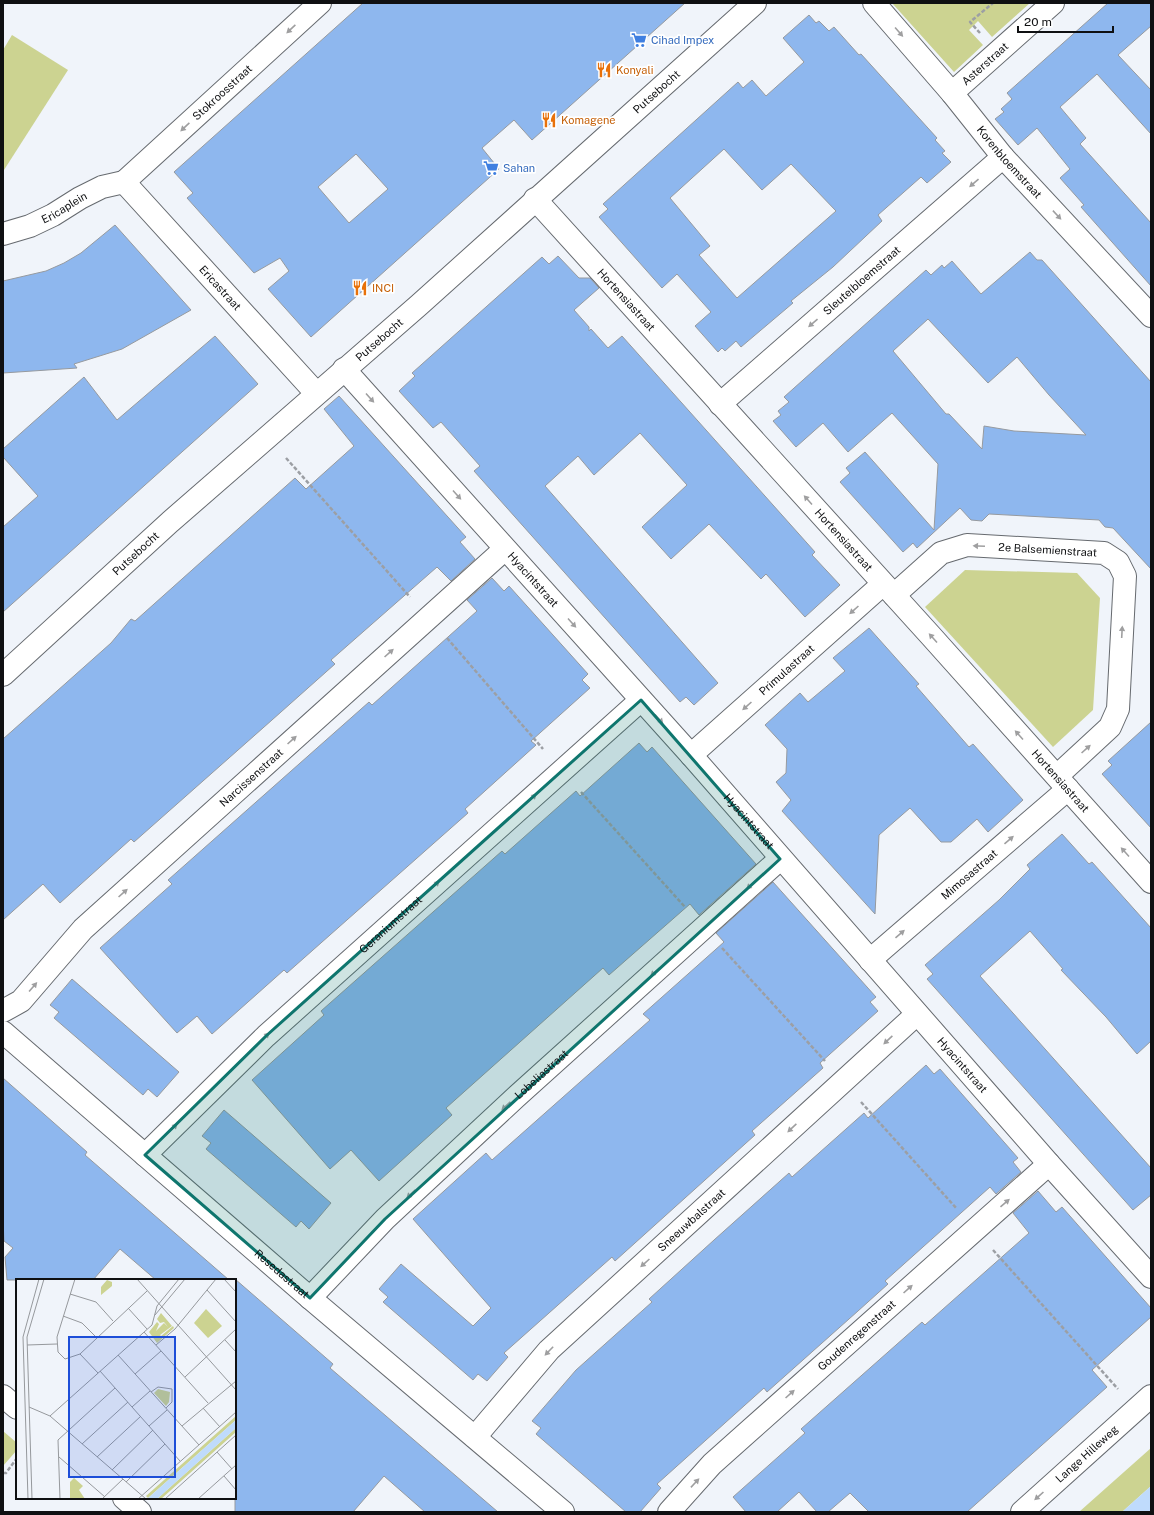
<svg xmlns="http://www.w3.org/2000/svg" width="1154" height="1515" viewBox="0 0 1154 1515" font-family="'Public Sans',sans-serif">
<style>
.green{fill:#ccd391}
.water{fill:#bfdbfc}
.building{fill:#8eb7ee;stroke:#969a9f;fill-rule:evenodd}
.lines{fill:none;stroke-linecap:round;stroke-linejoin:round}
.street-casing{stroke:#666a6f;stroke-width:24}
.path{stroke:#9c9fa4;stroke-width:2.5;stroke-dasharray:4 2;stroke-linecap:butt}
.street{stroke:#fff;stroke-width:22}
.oneway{fill:#9f9fa0}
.marked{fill:#0f766e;fill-opacity:0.2;stroke:#0f766e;stroke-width:3;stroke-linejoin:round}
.labels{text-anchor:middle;stroke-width:3.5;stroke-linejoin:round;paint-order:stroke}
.shop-label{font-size:11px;fill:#366cbe;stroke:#fff;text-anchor:start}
.street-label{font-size:11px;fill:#0f1012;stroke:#fff}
.food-label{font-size:11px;fill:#c56008;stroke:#fff;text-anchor:start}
.inset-road{fill:none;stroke:#96999d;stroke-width:1}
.view{fill:#1d4ed8;fill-opacity:0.15;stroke:#1d4ed8;stroke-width:2}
.inset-edge{fill:none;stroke:#0f1012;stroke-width:2}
</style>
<rect width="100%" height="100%" fill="#f0f4fa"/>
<!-- green -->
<g class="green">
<path d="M892,3H1030L992,37L978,21L969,30L983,45L954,72Z"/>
<path d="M12,35L68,70L4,170L3,50Z"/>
<path d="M965,570L1077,573L1100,598L1093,710L1053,747L925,607Z"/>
<path d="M3,1431L17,1443V1450L3,1466Z"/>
<path d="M1151,1448V1486L1122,1512H1079Z"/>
</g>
<!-- water -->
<path class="water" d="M1151,1486V1512H1122Z"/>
<!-- building -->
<g class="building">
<path d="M363,3H685L532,140L514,120L482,148L499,169L311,337L268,289L289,271L280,258L254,273L187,198L193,193L174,172ZM356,154L388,189L349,223L318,187Z"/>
<path d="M1108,3H1151V26L1118,55L1151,90V134L1097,74L1060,107L1086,138L1080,144L1151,223V286L1081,207L1084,205L1060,178L1070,169L1037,128L1018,145L995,119L1004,112L1001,109L1012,99L1007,93Z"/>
<path d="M809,15L816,23L819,21L829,31L834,27L859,55L861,54L937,138L935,140L945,151L942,153L951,162L927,183L921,177L878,215L882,221L833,267L791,301L793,303L741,347L736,341L725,351L722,348L718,352L695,326L711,312L677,274L662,288L599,217L608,209L603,204L738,82L743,88L752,80L766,96L804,62L783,38ZM724,149L762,190L791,164L836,211L737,298L699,255L710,246L670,198Z"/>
<path d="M115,225L191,310L122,349L74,364L77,368L3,373V281L46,271L64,263L81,253Z"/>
<path d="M1030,252L1037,260H1042L1151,382V569L1113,528L1105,527L1099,520L989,514L982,521L971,520L960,508L917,548L913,543L903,552L840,482L850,473L846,468L865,452L934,530L938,464L892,413L848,452L823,423L796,447L773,421L781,415L778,411L789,402L784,397L926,270L931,275L942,265L944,268L952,261L981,294ZM928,319L988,383L1017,357L1049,395L1086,435L1014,431L984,426L982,449L949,414H946L893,351Z"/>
<path d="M558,256L579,278H590L599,288L574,310L589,327V331L591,329L608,348L622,336L815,552L812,555L840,585L805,617L766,574L761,579L709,524L671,559L642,527L687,485L640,433L594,475L578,456L545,486L718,683L694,705L686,697L680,702L474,471L480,466L441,422L433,428L399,391L415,376L412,373L542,257L549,264Z"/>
<path d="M215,336L258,384L3,612V527L38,496L3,457V449L84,377L117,420Z"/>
<path d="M339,396L466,537L460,542L475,559L451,581L437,567L331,660L335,664L272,720L134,842L131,839L60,903L43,884L3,920V739L111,643L131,619L135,621L295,478L306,489L354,446L324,409Z"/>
<path d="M492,578L504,591L509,586L588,674L582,680L590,688L531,741L536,745L465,809L468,813L287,973L284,970L212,1034L197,1016L177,1033L100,948L172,884L168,880L369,702L372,705L477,611L467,600Z"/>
<path d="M869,628L919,684L916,686L969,747L973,744L1023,800L988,832L977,819L951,842H941L910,808L879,835L875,914L782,811L791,800L776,782L786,773L787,749L765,725L800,693L808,702L845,671L833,658Z"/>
<path d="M1151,722V828L1102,774L1112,765L1108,761Z"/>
<path d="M639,743L647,752L652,747L756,864L699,915L690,904L609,975L603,968L446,1108L452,1115L379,1181L351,1150L330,1169L252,1080L324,1015L321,1011L502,851L505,854L576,791L580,796Z"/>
<path d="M1062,834L1089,864L1092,862L1151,928V1041L1137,1054L1106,1017L1061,970L1063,969L1030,931L980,976L1151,1168V1195L1133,1210L927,979L933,974L925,965L999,900L1030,869L1027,865Z"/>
<path d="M773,882L876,997L870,1002L878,1011L820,1063L823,1068L752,1131L755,1135L615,1261L612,1257L504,1353L508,1357L487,1381L478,1374L473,1380L383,1302L388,1297L379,1289L401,1264L473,1326L491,1308L413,1219L486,1153L492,1160L650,1020L643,1014L724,942L716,933Z"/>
<path d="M72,979L179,1072L157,1097L148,1089L143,1095L54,1018L59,1012L50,1005Z"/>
<path d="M926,1065L934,1074L940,1069L1018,1158L1013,1162L1021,1172L996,1194L990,1187L885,1281L888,1284L858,1311L767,1392L764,1388L657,1484L661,1488L640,1512H626L536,1434L541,1428L532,1421L576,1370L652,1302L649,1299L714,1240L789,1173L792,1177L864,1113L868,1118Z"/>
<path d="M3,1078L87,1152L85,1155L229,1280H156L120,1249L93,1280H7L5,1257L13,1248L4,1241L3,1221Z"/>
<path d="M224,1110L331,1203L309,1229L301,1221L296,1227L206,1149L211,1143L202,1136Z"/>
<path d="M1038,1191L1056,1212L1062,1207L1151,1308V1317L1092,1370L1107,1387L967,1512H869L850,1493L828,1512H817L799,1492L777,1512H746L733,1497L805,1433L801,1429L922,1322L925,1325L1029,1233L1013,1213Z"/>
<path d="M235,1279L333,1364L330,1368L498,1512H425L384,1476L353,1512H235Z"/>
</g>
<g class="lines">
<defs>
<g id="street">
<path id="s1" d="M874,3L952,93L1003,157L1151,316"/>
<path id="s2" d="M952,93L1053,3"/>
<path id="s3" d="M124,182L316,393"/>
<path id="s4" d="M124,182L320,3"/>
<path id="s5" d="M535,199L931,636L1151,882"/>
<path id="s6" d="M3,234L30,226L53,215L80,198L102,187L124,182"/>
<path id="s7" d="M344,369L691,755L1049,1164L1151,1277"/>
<path id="s8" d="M720,404L1003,157"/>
<path id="s9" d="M894,595L941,553L967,545L1104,553L1118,562L1125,576L1118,709L1110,727L1057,776"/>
<path id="s10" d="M3,675L170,522L419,305L755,3"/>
<path id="s11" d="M691,755L883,584"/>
<path id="s12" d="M870,960L1068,789"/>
<path id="s13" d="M3,1011L21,1001L83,929L505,549"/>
<path id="s14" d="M3,1032L310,1298L563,1512"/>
<path id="s15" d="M145,1155L266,1036L641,700"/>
<path id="s16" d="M310,1298L385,1219L516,1097L780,859"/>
<path d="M3,1396L17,1408"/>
<path id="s17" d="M475,1437L549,1350L917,1014"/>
<path d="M124,1498L140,1512"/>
<path id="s18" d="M669,1512L712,1464L749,1431L1049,1164"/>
<path id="s19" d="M1022,1512L1151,1396"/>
</g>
</defs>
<!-- street casing -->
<use href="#street" class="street-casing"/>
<!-- path -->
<g class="path">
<path d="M980,33L970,22L993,3"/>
<path d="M286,458L410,597"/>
<path d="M447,638L543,749"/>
<path d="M581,792L685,907"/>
<path d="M722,948L825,1061"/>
<path d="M861,1102L957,1209"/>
<path d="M993,1250L1118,1389"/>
<path d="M3,1473H6L17,1458"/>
</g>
<!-- street -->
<use href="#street" class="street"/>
</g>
<!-- one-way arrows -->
<defs><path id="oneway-solid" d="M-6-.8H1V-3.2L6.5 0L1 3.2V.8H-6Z"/></defs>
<g class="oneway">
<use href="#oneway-solid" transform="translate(291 29) rotate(137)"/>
<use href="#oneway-solid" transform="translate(899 32) rotate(49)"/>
<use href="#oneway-solid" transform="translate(185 127) rotate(137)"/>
<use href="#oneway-solid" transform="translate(974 183) rotate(139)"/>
<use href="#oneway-solid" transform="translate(1057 215) rotate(47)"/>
<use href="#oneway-solid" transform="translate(813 323) rotate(139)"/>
<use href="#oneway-solid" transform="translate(370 398) rotate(48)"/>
<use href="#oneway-solid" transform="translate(457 495) rotate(48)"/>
<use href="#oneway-solid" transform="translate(808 500) rotate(-132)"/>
<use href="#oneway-solid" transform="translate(979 546) rotate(-177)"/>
<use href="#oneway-solid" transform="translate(854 610) rotate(138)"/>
<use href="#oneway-solid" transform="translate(572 623) rotate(48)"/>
<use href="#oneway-solid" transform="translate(1122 632) rotate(-87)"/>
<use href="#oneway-solid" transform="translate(933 638) rotate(-132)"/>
<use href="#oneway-solid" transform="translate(389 653) rotate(-42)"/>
<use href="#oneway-solid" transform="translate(747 706) rotate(138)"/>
<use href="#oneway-solid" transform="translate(659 719) rotate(48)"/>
<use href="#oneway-solid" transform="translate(1019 735) rotate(-132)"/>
<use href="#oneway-solid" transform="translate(292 740) rotate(-42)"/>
<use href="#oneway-solid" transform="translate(1086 749) rotate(-42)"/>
<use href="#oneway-solid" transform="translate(532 798) rotate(-42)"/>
<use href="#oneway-solid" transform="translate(1009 840) rotate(-41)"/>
<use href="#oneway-solid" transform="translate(1125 852) rotate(-132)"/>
<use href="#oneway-solid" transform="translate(435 885) rotate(-42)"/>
<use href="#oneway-solid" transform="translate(751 885) rotate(138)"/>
<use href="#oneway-solid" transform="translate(123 893) rotate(-42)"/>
<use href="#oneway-solid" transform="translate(900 934) rotate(-41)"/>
<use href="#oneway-solid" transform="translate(655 972) rotate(138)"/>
<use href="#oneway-solid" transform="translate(33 987) rotate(-49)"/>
<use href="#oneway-solid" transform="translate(265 1037) rotate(-44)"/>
<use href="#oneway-solid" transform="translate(888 1040) rotate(137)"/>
<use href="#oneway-solid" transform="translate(506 1106) rotate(137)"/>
<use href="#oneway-solid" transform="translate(173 1128) rotate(-44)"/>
<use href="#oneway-solid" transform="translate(792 1128) rotate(137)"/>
<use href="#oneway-solid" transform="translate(411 1194) rotate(137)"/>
<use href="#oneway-solid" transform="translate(1005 1203) rotate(-41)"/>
<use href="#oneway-solid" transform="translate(645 1263) rotate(138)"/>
<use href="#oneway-solid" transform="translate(908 1289) rotate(-42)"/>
<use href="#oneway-solid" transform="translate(549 1351) rotate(134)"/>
<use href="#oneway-solid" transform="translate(790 1394) rotate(-42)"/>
<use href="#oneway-solid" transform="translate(695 1483) rotate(-47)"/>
<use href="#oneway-solid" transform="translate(1039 1496) rotate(138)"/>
</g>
<!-- marked area -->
<path class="marked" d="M641,700L780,859L385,1219L310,1298L145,1155L266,1036Z"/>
<!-- icons -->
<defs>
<symbol id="supermarket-bare" viewBox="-9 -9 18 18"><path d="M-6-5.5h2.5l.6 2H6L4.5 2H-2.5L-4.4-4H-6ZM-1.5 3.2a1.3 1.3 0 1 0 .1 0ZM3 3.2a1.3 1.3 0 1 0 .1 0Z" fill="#3f7fe0" stroke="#fff" stroke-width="2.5" paint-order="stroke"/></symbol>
<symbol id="restaurant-bare" viewBox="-9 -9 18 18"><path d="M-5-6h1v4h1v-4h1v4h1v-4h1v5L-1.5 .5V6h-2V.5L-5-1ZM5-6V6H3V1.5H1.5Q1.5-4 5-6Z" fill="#e8710a" stroke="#fff" stroke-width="2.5" paint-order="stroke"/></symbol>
</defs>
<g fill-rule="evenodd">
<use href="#supermarket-bare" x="628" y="29" width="22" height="22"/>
<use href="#restaurant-bare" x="593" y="59" width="22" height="22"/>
<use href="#restaurant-bare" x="538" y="109" width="22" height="22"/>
<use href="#supermarket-bare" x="480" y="157" width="22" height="22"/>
<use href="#restaurant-bare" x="349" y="277" width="22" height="22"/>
</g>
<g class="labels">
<!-- shop labels -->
<g class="shop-label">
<text x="651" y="44">Cihad Impex</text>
<text x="503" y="172">Sahan</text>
</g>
<!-- street labels -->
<g class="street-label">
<text dy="4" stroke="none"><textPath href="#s2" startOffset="44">Asterstraat</textPath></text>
<text dy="4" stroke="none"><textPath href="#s10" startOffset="876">Putsebocht</textPath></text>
<text dy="4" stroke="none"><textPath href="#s4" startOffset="133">Stokroosstraat</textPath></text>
<text dy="4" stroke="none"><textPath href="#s1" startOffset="209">Korenbloemstraat</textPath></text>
<text dy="4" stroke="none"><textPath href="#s6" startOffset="67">Ericaplein</textPath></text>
<text dy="4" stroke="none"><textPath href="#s8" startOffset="188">Sleutelbloemstraat</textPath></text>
<text dy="4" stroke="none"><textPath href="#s3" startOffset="143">Ericastraat</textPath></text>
<text dy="4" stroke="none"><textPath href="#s5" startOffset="136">Hortensiastraat</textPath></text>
<text dy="4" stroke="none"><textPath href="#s10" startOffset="504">Putsebocht</textPath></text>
<text dy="4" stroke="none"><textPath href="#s5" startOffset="460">Hortensiastraat</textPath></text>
<text dy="4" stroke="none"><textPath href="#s9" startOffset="171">2e Balsemienstraat</textPath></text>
<text dy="4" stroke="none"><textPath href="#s10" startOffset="180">Putsebocht</textPath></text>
<text dy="4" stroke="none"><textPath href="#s7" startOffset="283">Hyacintstraat</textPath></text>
<text dy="4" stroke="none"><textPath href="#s11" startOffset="128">Primulastraat</textPath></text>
<text dy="4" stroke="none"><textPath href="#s13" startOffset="342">Narcissenstraat</textPath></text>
<text dy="4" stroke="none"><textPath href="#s5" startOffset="784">Hortensiastraat</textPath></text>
<text dy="4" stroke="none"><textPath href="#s7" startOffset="607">Hyacintstraat</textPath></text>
<text dy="4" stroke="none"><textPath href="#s12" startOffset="131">Mimosastraat</textPath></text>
<text dy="4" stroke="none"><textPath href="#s15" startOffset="337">Geraniumstraat</textPath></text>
<text dy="4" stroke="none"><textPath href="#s7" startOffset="931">Hyacintstraat</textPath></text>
<text dy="4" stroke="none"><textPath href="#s16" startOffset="322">Lobeliastraat</textPath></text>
<text dy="4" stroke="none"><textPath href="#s17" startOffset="307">Sneeuwbalstraat</textPath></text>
<text dy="4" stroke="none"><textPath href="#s14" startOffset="369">Resedastraat</textPath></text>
<text dy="4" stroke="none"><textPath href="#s18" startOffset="258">Goudenregenstraat</textPath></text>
<text dy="4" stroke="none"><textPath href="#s19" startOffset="87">Lange Hilleweg</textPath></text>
</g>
<!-- food labels -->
<g class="food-label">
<text x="616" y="74">Konyali</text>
<text x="561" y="124">Komagene</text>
<text x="372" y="292">INCI</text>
</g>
</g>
<!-- overview -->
<g transform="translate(16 1279)">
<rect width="220" height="220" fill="#f0f4fa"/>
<path d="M91,1L96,3V7L85,16V8ZM190,30L206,47L192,59L178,44ZM145,34L156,47L144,56L145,57L157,47L158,49L141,64L133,53L141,43L143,45L140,52L148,44L152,48L148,43L144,44L141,40ZM142,110L154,113L153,123L150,127L138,114ZM220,137V141L132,219L130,217ZM220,149V153L145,220H141ZM58,199L67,207L63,211L69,220H54V203Z" fill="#ccd391"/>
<path d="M220,141V149L141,220H131Z" fill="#bfdbfc"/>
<path class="inset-road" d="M59,0L41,58L42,73L49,80L64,75L131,12M121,0L220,111M208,0L220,13M191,11L220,43M54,15L80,23L97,42M112,29L131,50M139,36L169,0M47,37L66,44L81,59M128,53L192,124M209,61L220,73M11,66L41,65M140,66L159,50L200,0M64,75L82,94M102,76L183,166M84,92L164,182M119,95L145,72M169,98L220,50M135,113L142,108L156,110V123L150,129M13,128L34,137L136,46L141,27L163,0M116,128L134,112M187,129L204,148M34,137L130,220M133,147L151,131M166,147L220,102M66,165L112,123M201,173L216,190M43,178L89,218M81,178L125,137M96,191L137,151M208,197L220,211M110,203L149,165M12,220L7,58L23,0M16,220L11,58L28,0M44,220L42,161L99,109M86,220L107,200M122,220L220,133M149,220L220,156M182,220L220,186"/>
<path class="view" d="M53,58H159V198H53Z"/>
<rect width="220" height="220" class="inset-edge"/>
</g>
<!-- border -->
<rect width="1154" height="1515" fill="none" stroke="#0f1012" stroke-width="8"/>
<!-- scale -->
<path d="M1018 26v6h95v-6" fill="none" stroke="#0f1012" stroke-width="2"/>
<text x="1024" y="26" font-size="12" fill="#0f1012" stroke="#ffffff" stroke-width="3" paint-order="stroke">20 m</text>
</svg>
